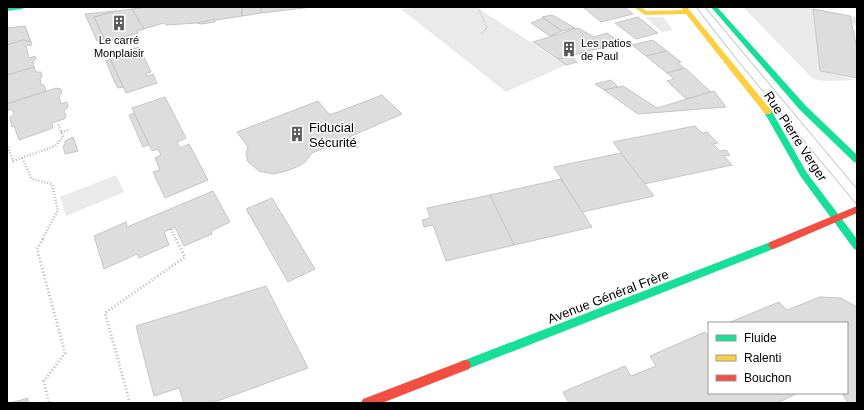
<svg xmlns="http://www.w3.org/2000/svg" width="864" height="410" viewBox="0 0 864 410" font-family="Helvetica,sans-serif">
<style>
.green{fill:#eaeaea}
.building{fill:#ddd;stroke:#c5c5c5}
.lines{fill:none;stroke-linecap:round;stroke-linejoin:round}
.path-far2{stroke:#b8b8b8;stroke-width:2;stroke-dasharray:0.5 1.5;stroke-linecap:butt}
.path-far1{stroke:#b8b8b8;stroke-width:2.5;stroke-dasharray:1 2;stroke-linecap:butt}
.path{stroke:#b8b8b8;stroke-width:3;stroke-dasharray:1 2.5;stroke-linecap:butt}
.fast{fill:#16e098;fill-rule:evenodd}
.slow{fill:#ffcf43;fill-rule:evenodd}
.jam{fill:#f24e42;fill-rule:evenodd}
.tram{stroke:#bdbdbd;stroke-width:1}
.labels{text-anchor:middle;stroke-width:3;stroke-linejoin:round;paint-order:stroke}
.far-poi-label{font-size:11px;fill:#000;stroke:#fff}
.poi-label{font-size:13px;fill:#000;stroke:#fff;text-anchor:start}
.street-label{font-size:13px;fill:#000;stroke:#fff}
</style>
<rect width="100%" height="100%" fill="#fff"/>
<!-- green -->
<g class="green">
<path d="M422,7H476L566,65L506,92L401,9Z"/>
<path d="M743,7H803L857,17V25L852,24L850,16L813,10L819,71L857,80L824,81L813,79Z"/>
<path d="M645,17H663L673,30L662,32Z"/>
<path d="M116,175L124,192L66,216L60,197Z"/>
</g>
<!-- building -->
<g class="building">
<path d="M147,7H242V16L197,23L166,25L164,23L144,29L132,9Z"/>
<path d="M242,7H261V13L242,16Z"/>
<path d="M261,7H312L261,13Z"/>
<path d="M583,7H624L633,14L601,22Z"/>
<path d="M132,9L144,29L137,31L138,33L106,42L94,17L116,11Z"/>
<path d="M813,9L850,16L857,49V78L820,71Z"/>
<path d="M116,11L94,17L104,39L97,41L85,14Z"/>
<path d="M552,15L575,28L562,31L542,17Z"/>
<path d="M638,17L658,33L636,39L615,23Z"/>
<path d="M543,18L562,31L550,36L531,23Z"/>
<path d="M215,19V22L201,24L197,23Z"/>
<path d="M25,26L31,42L23,40L7,45V28Z"/>
<path d="M578,28L594,37L607,33L620,43L558,59L533,42Z"/>
<path d="M23,40L31,42L32,45L26,46L29,58L35,56L36,59L33,62L34,67L7,75V45Z"/>
<path d="M653,40L667,51L646,56L632,45Z"/>
<path d="M139,47L151,72L146,73L148,76L153,74L157,83L126,93L109,56Z"/>
<path d="M667,51L681,62L678,63L684,68L667,73L646,56Z"/>
<path d="M571,56L577,62L566,65L558,59Z"/>
<path d="M110,59L123,87L118,88L115,83L106,61Z"/>
<path d="M34,67L36,72H41L42,77L40,78L41,85H44L46,91L7,104V75Z"/>
<path d="M685,68L711,92L686,99L667,81L674,79L667,73Z"/>
<path d="M611,80L618,87L604,90L595,84Z"/>
<path d="M623,86L657,108L714,91L726,107L638,114L604,90Z"/>
<path d="M56,88L61,89L62,93L59,96L61,104L67,102L68,107L64,111L66,116L64,119L52,123L53,128L19,140L14,126L12,127L10,117L14,114L13,110H8L7,104Z"/>
<path d="M382,95L402,114L349,137L358,147H331L329,146L312,153L305,162L299,166L287,171L273,174L259,171L248,162L246,154L248,147L237,132L318,101L330,115Z"/>
<path d="M165,97L186,138L177,142L180,148L189,144L208,180L165,198L153,172L160,170L155,158L161,155L158,149L152,151L132,108Z"/>
<path d="M134,113L149,145L143,147L129,115Z"/>
<path d="M695,126L702,133L707,132L718,143L713,144L720,151L726,150L730,155L724,156L732,165L644,184L613,142Z"/>
<path d="M73,137L78,151L65,154L63,146L65,145V141Z"/>
<path d="M621,153L654,196L582,212L554,167Z"/>
<path d="M561,179L592,227L514,245L490,195Z"/>
<path d="M213,191L230,222L211,231L212,234L184,246L175,227L164,232L169,245L139,258L137,254L104,269L94,236L126,222L127,227Z"/>
<path d="M490,195L514,245L446,261L433,225L424,227L422,220L430,218L427,208Z"/>
<path d="M272,198L315,269L288,282L246,209Z"/>
<path d="M266,286L308,368L212,403H184L179,388L154,396L136,326Z"/>
<path d="M820,297L841,298L857,307V403H848L842,393H847V323H728L779,302L787,310Z"/>
<path d="M705,332L709,337V393H798L777,403H569L563,392L625,366L631,376L656,366L650,356Z"/>
<path d="M28,398V403H10Z"/>
</g>
<g class="lines">
<!-- path-far2 -->
<path class="path-far2" d="M478,7L487,28L481,34"/>
<!-- path-far1 -->
<g class="path-far1">
<path d="M61,132L68,130"/>
<path d="M7,144L13,161L55,146L63,137L58,124"/>
<path d="M22,158L32,179L52,184L58,210L42,240"/>
<path d="M171,229L176,240"/>
</g>
<!-- path -->
<g class="path">
<path d="M43,239L37,249L65,353L44,381L49,403"/>
<path d="M130,403L105,313L185,257L176,239"/>
</g>
<!-- fast -->
<g class="fast">
<path d="M7,7H25L22,9L7,11Z"/>
<path d="M711,7H717L806,106L857,155V163L854,162L800,110Z"/>
<path d="M765,110H771L807,173L857,239V250L854,249L801,177L764,112Z"/>
<path d="M773,241L776,242L778,245L776,248L465,370L461,369L459,365L461,361L465,360Z"/>
</g>
<!-- slow -->
<path class="slow" d="M634,7H641L646,11L683,10L681,7H687L771,110V114H765L686,14L645,15Z"/>
<!-- jam -->
<g class="jam">
<path d="M857,206V213L776,248L773,249L770,248L768,245L770,242Z"/>
<path d="M465,360L469,361L471,365L469,369L382,403H361L363,399Z"/>
</g>
<!-- tram -->
<g class="tram">
<path d="M696,7L738,61L857,205"/>
<path d="M705,7L857,189"/>
</g>
</g>
<!-- icons -->
<defs>
<symbol id="building-bare" viewBox="-9 -9 18 18"><path d="M-4-6H4V6H1V3H-1V6H-4ZM-2.5-4.3h1.7v1.8h-1.7ZM.8-4.3h1.7v1.8H.8ZM-2.5-1h1.7V.8h-1.7ZM.8-1h1.7V.8H.8Z" fill="#595959" stroke="#fff" stroke-width="2.5" paint-order="stroke"/></symbol>
</defs>
<g fill-rule="evenodd">
<use href="#building-bare" x="108" y="12" width="22" height="22"/>
<use href="#building-bare" x="558" y="38" width="22" height="22"/>
<use href="#building-bare" x="286" y="123" width="22" height="22"/>
</g>
<g class="labels">
<!-- far-poi labels -->
<g class="far-poi-label">
<text x="119" y="44">Le carré<tspan x="119" dy="13">Monplaisir</tspan></text>
<text x="581" y="47" text-anchor="start">Les patios<tspan x="581" dy="13">de Paul</tspan></text>
</g>
<!-- poi labels -->
<g class="poi-label">
<text x="309" y="132">Fiducial<tspan x="309" dy="15">Sécurité</tspan></text>
</g>
<!-- street labels -->
<g class="street-label">
<text transform="translate(796 136) rotate(57)" y="5">Rue Pierre Verger</text>
<text transform="translate(608 296) rotate(-21)" y="5">Avenue Général Frère</text>
</g>
</g>
<!-- border -->
<rect width="864" height="410" fill="none" stroke="#000000" stroke-width="16"/>
<!-- legend -->
<rect x="708" y="322" width="140" height="72" fill="#ffffff" stroke="#999999"/>
<rect x="716" y="335" width="20" height="6" fill="#16e098" stroke="#999999"/>
<text x="744" y="342" font-size="12" fill="#000000">Fluide</text>
<rect x="716" y="355" width="20" height="6" fill="#ffcf43" stroke="#999999"/>
<text x="744" y="362" font-size="12" fill="#000000">Ralenti</text>
<rect x="716" y="375" width="20" height="6" fill="#f24e42" stroke="#999999"/>
<text x="744" y="382" font-size="12" fill="#000000">Bouchon</text>
</svg>
